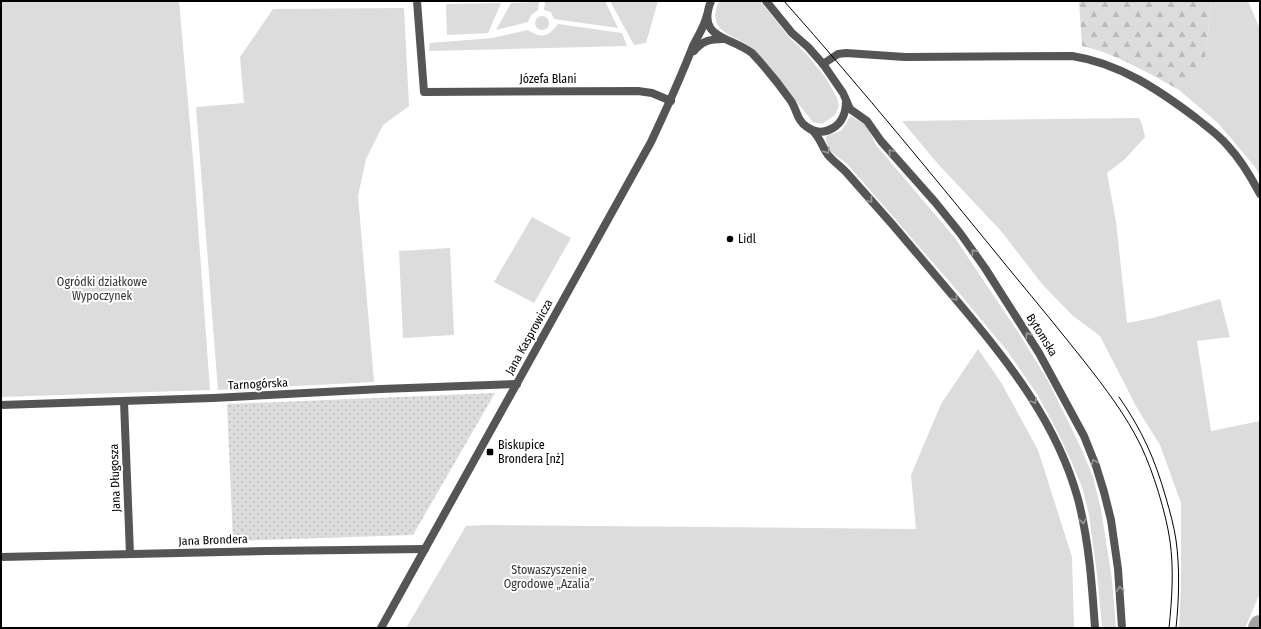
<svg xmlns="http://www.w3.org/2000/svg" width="1261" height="629" viewBox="0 0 1261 629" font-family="'Fira Sans Condensed',sans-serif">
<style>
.green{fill:#dcdcdc}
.forest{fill:url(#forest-firs)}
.park{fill:url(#park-dots)}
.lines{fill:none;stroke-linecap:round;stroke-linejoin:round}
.river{stroke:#a3a3a3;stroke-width:22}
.minor{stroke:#555;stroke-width:8}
.tertiary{stroke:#555;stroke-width:8}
.tram{stroke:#000;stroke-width:1}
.oneway{stroke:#999}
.poi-dot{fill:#000;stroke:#fff;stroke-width:1.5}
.labels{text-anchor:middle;stroke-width:4;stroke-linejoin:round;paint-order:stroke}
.street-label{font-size:12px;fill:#000;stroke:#fff}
.poi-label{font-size:12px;fill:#000;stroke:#fff;text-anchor:start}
.park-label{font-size:12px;fill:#333;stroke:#fff}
</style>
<defs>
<pattern id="forest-firs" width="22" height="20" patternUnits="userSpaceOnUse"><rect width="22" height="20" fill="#dcdcdc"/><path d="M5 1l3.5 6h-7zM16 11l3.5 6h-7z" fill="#bbb"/></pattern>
<pattern id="park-dots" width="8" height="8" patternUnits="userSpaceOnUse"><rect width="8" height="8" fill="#dcdcdc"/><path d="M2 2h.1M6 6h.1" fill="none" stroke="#bbb" stroke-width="1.8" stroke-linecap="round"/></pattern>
</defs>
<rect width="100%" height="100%" fill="#fff"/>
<!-- green -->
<g class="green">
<path d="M1,1H179L194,171L210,390L1,397Z"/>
<path d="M605,1L618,28L554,19L551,12L544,10L545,2Z"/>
<path d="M610,1H658L646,43L634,45Z"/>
<path d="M719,1H760L789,37L808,56L826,78L837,98L839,106L835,115L822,124L813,122L755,50C734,33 705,34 719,1Z"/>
<path d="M1211,1H1248L1260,29V176L1255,167L1218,123L1179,90L1205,62Z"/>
<path d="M539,2L538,10L531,15L528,22L496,30L511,3Z"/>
<path d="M501,3L488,33L447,35L446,6L447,4Z"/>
<path d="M404,8L409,106L383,125L366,159L358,196L374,382L218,390L196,107L244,103L240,57L273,9Z"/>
<circle cx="542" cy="23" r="7"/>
<path d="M558,24L622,33L627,46L429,51L430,43L493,38L528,30C542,39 548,37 558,24Z"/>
<path d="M850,116L864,124L870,132L876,145L955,238L1020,335L1047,379L1065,415L1082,450L1093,477L1101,509L1112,580L1116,628H1102L1098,582L1089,515L1082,487L1072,463L1055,427L1037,394L1008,352L955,288L849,166C839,155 826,155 826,136L841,131L846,124Z"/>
<path d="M1139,118L1142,124L1145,137L1125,159L1107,173L1116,222L1127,323L1153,318L1220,299L1230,337L1197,341L1211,431L1260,421V593L1245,628H1179L1181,587V503L1160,445L1137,408L1100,336L1072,315L1042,284L1001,231L938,164L902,121Z"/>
<path d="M532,217L571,238L534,303L494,282Z"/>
<path d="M450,248L454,335L403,338L399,251Z"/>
<path d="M978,349L1002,384L1038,450L1072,557L1074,628H406L466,526L487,525L916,529L911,475L941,404Z"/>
</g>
<!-- forest -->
<path class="forest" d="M1079,1H1211L1205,62L1179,90C1148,73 1117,54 1082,46Z"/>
<!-- park -->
<path class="park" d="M495,393L413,535L233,541L227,404Z"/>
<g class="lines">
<!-- river -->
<path class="river" d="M1259,628L1260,626"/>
<!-- minor -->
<g class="minor">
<path d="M417,1L424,92L638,91L652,93L671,101"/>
<path d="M823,64L838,54L846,53L905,57L1072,56C1119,63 1159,90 1196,118C1207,127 1219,135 1228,146C1241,160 1251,177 1260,194"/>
<path d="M124,402L130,554"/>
<path d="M1,405L213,398L381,389L517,384"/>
<path d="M1,557L267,551L425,549"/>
</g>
<!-- tertiary -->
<g class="tertiary">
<path d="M711,1C696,39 730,36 752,53C766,68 779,84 791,101C797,110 797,121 807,127C815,133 825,133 833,128C843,122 846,112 846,101"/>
<path d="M766,1L792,33L808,47L823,64L843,93L850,109L867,121L881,141L935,202L960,233L985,268L1039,353L1084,436L1096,466L1104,492L1111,520L1118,569L1122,628"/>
<path d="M694,51C702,41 710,39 723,39"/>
<path d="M812,130C820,137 822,147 828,155C833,161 840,166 846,172C861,189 876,206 892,224C914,250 936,276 958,302C1008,361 1057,423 1078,499C1089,541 1092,585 1095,628"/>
<path d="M381,628L651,142C666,110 680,79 693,46C698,35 704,28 707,15"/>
</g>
<!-- tram -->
<g class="tram">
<path d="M784,1C863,90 939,183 1014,275C1038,304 1061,332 1084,361C1105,388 1126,415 1141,446C1153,471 1166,513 1170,541C1174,569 1172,599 1169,628"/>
<path d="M1119,397C1142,430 1155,459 1166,498C1170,512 1174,526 1176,540C1180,569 1179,599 1176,628"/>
</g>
</g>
<!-- one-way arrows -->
<defs><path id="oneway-chevron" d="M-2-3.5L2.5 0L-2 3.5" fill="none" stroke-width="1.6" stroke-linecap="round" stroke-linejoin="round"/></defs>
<g class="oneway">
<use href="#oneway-chevron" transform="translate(827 151) rotate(58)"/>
<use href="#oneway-chevron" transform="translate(891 152) rotate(-131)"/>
<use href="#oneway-chevron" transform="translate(870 200) rotate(49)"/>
<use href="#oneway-chevron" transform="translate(974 252) rotate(-126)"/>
<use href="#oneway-chevron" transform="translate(955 298) rotate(50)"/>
<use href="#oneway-chevron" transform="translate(1028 335) rotate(-123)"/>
<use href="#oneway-chevron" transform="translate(1034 401) rotate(60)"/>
<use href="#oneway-chevron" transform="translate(1094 462) rotate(-111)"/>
<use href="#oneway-chevron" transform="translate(1083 521) rotate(79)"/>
<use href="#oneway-chevron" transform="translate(1120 589) rotate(-96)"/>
</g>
<!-- markers -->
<g class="poi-dot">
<circle cx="730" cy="239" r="4"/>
<rect x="486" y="448" width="8" height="8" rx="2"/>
</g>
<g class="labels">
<!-- street labels -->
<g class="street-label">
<text x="548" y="83">Józefa Blani</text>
<text transform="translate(1042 335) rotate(58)" y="4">Bytomska</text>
<text transform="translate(529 337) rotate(-61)" y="4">Jana Kasprowicza</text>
<text transform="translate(258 384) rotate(-3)" y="4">Tarnogórska</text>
<text transform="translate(115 478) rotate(-92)" y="4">Jana Długosza</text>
<text transform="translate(213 540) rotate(-2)" y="4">Jana Brondera</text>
</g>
<!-- poi labels -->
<g class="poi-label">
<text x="738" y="243">Lidl</text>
<text x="498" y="449">Biskupice<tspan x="498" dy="14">Brondera [nż]</tspan></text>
</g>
<!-- park labels -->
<g class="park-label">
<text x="102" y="286">Ogródki działkowe<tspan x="102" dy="14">Wypoczynek</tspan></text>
<text x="549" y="574">Stowaszyszenie<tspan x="549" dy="14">Ogrodowe „Azalia”</tspan></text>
</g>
</g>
<!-- border -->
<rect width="1261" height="629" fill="none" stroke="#000000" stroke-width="4"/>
</svg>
